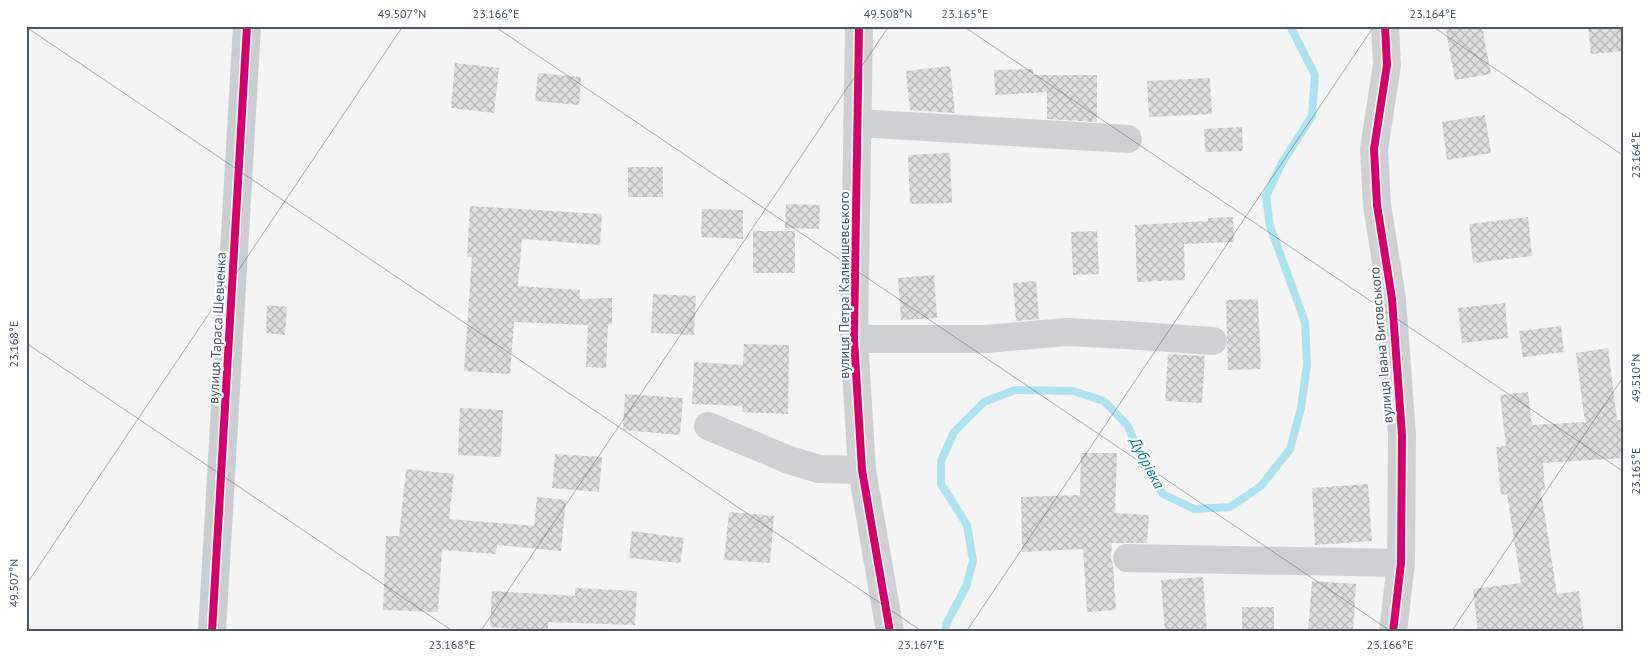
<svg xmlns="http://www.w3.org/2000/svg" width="1650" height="658" viewBox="0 0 1650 658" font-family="'PT Sans',sans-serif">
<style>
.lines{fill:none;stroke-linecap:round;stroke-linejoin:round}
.stream{stroke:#aee2f0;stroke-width:8}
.building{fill:url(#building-cross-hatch)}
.minor{stroke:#ced0d2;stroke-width:28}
.major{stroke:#caced1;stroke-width:28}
.cycleway-casing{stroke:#fff;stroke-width:11}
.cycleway{stroke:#d6006c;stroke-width:8}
.ticks{fill:none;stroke:#4a5661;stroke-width:1;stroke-opacity:0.45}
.labels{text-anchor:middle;stroke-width:4.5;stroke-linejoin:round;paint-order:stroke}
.street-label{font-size:14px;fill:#4a5661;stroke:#fff}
.water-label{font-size:15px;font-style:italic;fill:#0c7c9b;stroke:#fff}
.neatline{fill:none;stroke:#4a5661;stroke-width:2}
.ticks-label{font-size:12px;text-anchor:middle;fill:#4a5661}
</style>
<defs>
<pattern id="building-cross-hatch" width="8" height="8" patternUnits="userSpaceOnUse" patternTransform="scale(1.25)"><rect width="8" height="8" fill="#ddddde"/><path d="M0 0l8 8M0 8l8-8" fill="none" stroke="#b5b6b7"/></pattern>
</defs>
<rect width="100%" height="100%" fill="#f4f4f4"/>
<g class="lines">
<!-- stream -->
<path class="stream" d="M945,632L946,624L966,587L973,561L967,525L941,484V461L954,432L984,402L1015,390L1073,391L1104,401L1128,426L1144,465L1163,494L1194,509L1230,507L1261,486L1290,449L1301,408L1307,364L1305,322L1270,226L1266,196L1282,163L1312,116L1315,75L1290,26"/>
</g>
<!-- building -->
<g class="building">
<path d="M1445,26H1482L1491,74L1455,80Z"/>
<path d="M1588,26H1624V51L1591,54Z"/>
<path d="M455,63L499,68L494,113L451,108Z"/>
<path d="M950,66L955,113L910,110L906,71Z"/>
<path d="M1033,69V75H1097V122L1047,119V92L995,95L994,70Z"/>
<path d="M538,73L581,77L579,105L535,101Z"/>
<path d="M1210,78L1212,114L1149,117L1147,81Z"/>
<path d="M1485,115L1491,153L1447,160L1442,122Z"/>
<path d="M1242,127L1243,151L1205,152L1204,129Z"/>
<path d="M950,153L952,203L910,204L908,155Z"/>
<rect x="628" y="167" width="35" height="30"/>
<path d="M786,204L820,205L819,229L785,228Z"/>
<path d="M470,206L602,214L600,245L522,239L518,286L580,290V299L612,298V324L608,325L606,368L586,367L588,325L514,322L510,374L464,371L472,257H467Z"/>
<path d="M702,209L743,210V239L701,237Z"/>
<path d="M1233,217L1234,242L1184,244L1185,280L1137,282L1135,225L1208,221V218Z"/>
<path d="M1528,217L1532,256L1473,263L1469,224Z"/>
<rect x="753" y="231" width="42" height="42"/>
<path d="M1097,231L1099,274L1073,275L1071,232Z"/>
<path d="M934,275L937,318L901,320L898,278Z"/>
<path d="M1036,281L1039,319L1016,321L1013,283Z"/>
<path d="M653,294L696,296L694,335L651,333Z"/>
<path d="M1258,299L1261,369L1228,370L1226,300Z"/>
<path d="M1505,303L1508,338L1462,343L1458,308Z"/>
<path d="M267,305L287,307L285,335L266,333Z"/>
<path d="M1561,326L1564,352L1523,357L1519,331Z"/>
<path d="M744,344L789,345L788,414L742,412V406L692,404L694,362L743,365Z"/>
<path d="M1608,348L1617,420H1624V458L1543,463L1545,490L1541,491L1557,594L1579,591L1584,632H1478L1473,589L1521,583L1507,494L1501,495L1496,447L1506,446L1500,395L1528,392L1532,425L1585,422L1576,353Z"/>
<path d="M1168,354L1205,356L1202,403L1165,401Z"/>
<path d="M625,394L683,398L680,435L623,430Z"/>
<path d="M460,408L503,410L501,457L458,455Z"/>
<path d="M1081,453H1117L1115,513L1149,515L1147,543H1112L1111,558L1113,565L1116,610L1087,612L1083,549L1022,552L1021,497L1080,495Z"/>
<path d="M555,454L602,457L599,492L552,488Z"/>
<path d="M406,469L454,474L449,519L534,526L537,497L566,500L561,551L497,545L496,554L442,550L438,612L383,610L386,536H399Z"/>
<path d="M1368,484L1372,541L1315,545L1312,488Z"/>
<path d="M729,512L774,516L770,563L724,560Z"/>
<path d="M632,531L684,538L680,563L629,558Z"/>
<path d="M1203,577L1207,632H1165L1161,580Z"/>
<path d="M1312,581L1356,584L1353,632H1308Z"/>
<path d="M575,588L637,591L635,625L548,622V631L490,627L492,591L575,596Z"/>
<rect x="1242" y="607" width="32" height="25"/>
</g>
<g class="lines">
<!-- minor -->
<g class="minor">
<path d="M859,26L854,339L862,470L890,632"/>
<path d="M1385,26L1387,65L1374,149L1377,205L1392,299L1402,435L1401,563L1393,632"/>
<path d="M857,123L1128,139"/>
<path d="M854,339H986L1066,332L1126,335L1213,341"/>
<path d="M708,426L789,460L819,469L862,470"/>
<path d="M1127,558L1401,563"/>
</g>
<!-- major -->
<path class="major" d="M212,632L247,26"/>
<defs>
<g id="cycleway">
<path d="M859,26L854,339L862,470L890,632"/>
<path d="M1385,26L1387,65L1374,149L1377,205L1392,299L1402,435L1401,563L1393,632"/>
<path d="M212,632L247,26"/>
</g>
</defs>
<!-- cycleway casing -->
<use href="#cycleway" class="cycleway-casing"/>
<!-- cycleway -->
<use href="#cycleway" class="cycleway"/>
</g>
<!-- ticks -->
<path class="ticks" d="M494,26L1392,632M963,26L1624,472M1432,26L1624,156M26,27L923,632M26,343L454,632M26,585L403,26M480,632L889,26M966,632L1374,26M1451,632L1624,376"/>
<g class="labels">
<!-- street labels -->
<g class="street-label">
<text transform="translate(844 285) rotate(-90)" y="5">вулиця Петра Калнишевського</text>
<text transform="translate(217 328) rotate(-87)" y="5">вулиця Тараса Шевченка</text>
<text transform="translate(1381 345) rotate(-95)" y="5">вулиця Івана Виговського</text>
</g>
<!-- water labels -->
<g class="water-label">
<text transform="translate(1147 463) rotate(62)" y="5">Дубрівка</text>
</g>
</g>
<!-- border -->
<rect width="1650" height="658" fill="none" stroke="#ffffff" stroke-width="55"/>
<rect x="28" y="28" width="1594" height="602" class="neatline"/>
<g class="ticks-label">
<text x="402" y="18">49.507°N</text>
<text x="496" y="18">23.166°E</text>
<text x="888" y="18">49.508°N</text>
<text x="965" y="18">23.165°E</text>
<text x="1433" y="18">23.164°E</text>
<text transform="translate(1636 155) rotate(-90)" y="4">23.164°E</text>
<text transform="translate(14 344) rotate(-90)" y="4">23.168°E</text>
<text transform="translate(1636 378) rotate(-90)" y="4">49.510°N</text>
<text transform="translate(1636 471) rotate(-90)" y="4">23.165°E</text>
<text transform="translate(14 583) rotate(-90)" y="4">49.507°N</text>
<text x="452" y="649">23.168°E</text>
<text x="921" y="649">23.167°E</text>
<text x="1390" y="649">23.166°E</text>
</g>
</svg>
